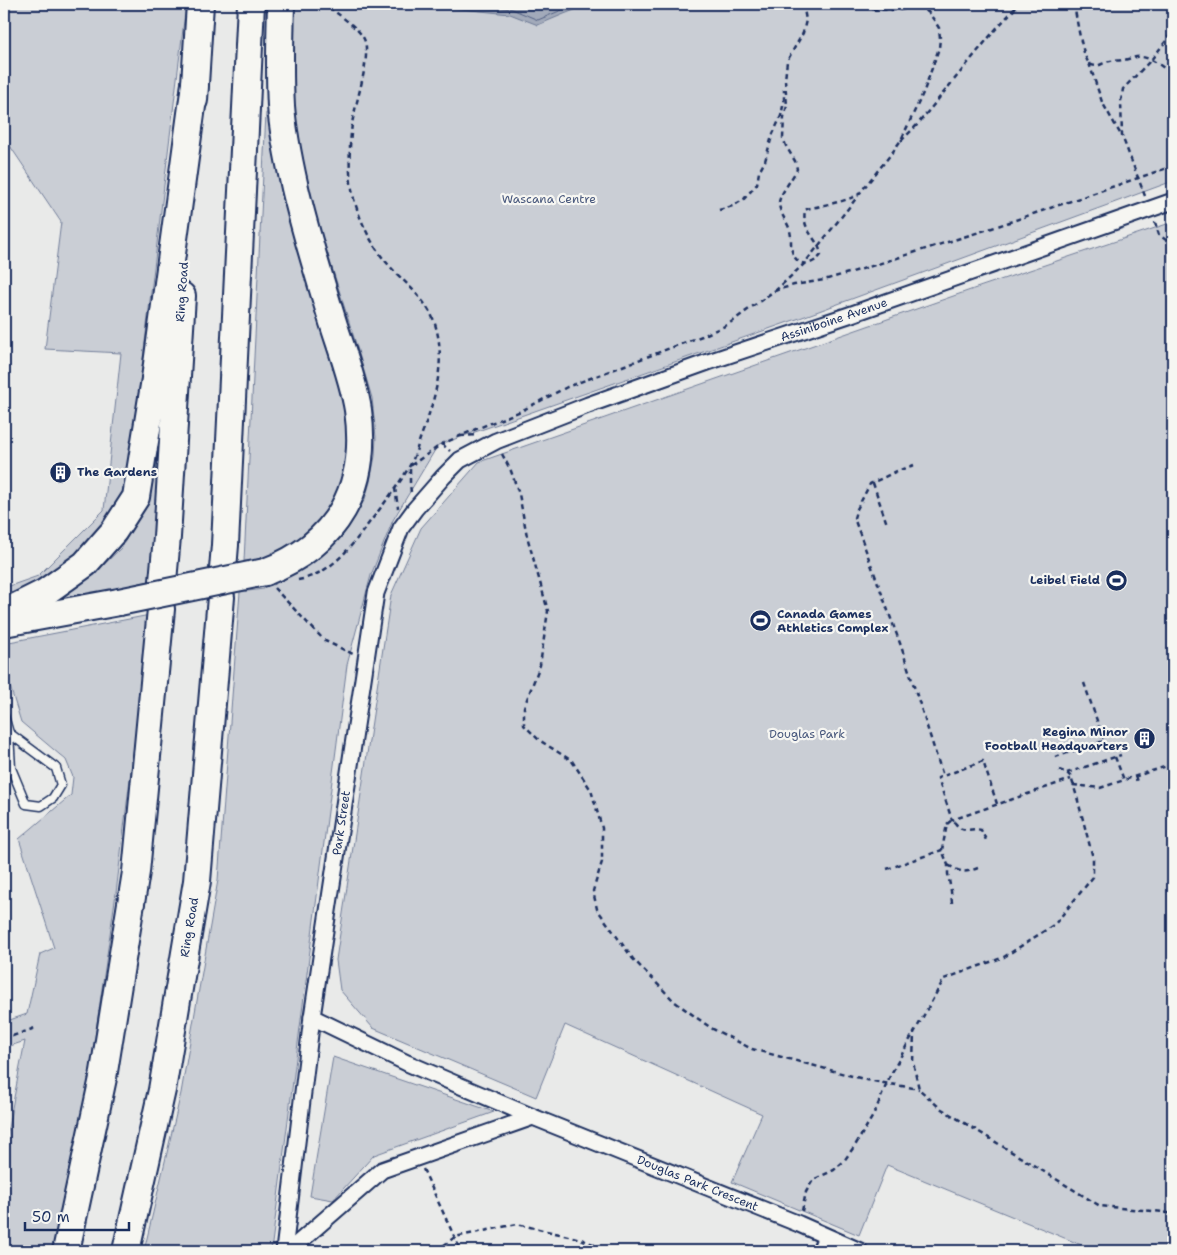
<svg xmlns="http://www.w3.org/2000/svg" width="1177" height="1255" viewBox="0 0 1177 1255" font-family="'Shantell Sans',sans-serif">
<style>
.green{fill:#caced5;stroke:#727e9a}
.water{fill:#a2aaba;stroke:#6c7995}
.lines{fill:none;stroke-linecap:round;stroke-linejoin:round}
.shore{stroke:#516083;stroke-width:1}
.lane-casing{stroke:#1b2f5e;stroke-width:11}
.street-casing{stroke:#1b2f5e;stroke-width:19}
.highway-casing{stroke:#1b2f5e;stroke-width:30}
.path{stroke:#1b2f5e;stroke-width:2.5;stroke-dasharray:5 4;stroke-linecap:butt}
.lane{stroke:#f6f6f2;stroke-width:8}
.street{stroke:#f6f6f2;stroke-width:15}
.highway{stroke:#f6f6f2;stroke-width:26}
.highway-bridge-casing{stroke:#1b2f5e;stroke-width:30;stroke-linecap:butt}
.highway-bridge{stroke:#f6f6f2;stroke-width:26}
.labels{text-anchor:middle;stroke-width:4.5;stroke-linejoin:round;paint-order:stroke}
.park-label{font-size:12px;fill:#47577c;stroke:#f6f6f2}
.street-label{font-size:12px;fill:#1b2f5e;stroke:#f6f6f2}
.poi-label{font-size:12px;font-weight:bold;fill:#1b2f5e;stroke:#f6f6f2;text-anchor:start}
</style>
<rect width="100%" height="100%" fill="#e9eae9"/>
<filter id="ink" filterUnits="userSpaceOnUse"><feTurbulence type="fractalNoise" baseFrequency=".02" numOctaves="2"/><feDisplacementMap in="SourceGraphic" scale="10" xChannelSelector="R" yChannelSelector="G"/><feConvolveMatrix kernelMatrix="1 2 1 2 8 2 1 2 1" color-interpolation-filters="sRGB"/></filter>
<g filter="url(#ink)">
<!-- green -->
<g class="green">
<path d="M4,4H186L141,375L125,489L111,523L49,579L4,598V588L38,576L104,510L121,353L45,349L61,222L4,137Z"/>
<path d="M289,4H1173V181L797,319L438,445L393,520L371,575L347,665L271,1251H144L181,1093L218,880L240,592L264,589V582L302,567L325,552L335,544L347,529L357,513L365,499L370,482L375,456L376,437L372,398L356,344L317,220L292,113Z"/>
<path d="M266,113L278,114L343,383L352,463L327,521L269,559L244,561Z"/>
<path d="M1173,222V1251H1096L887,1165L859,1235L732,1182L762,1114L565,1025L536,1097L373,1028L340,990L336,960L391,595L421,528L479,462L982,286Z"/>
<path d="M168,314L154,580L39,606V603L96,572L121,548L136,522L147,485Z"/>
<path d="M150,615L116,893L89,1078L52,1251H4V1149L25,1041L4,1048V1022L27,1014L40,954L54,948L19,839L71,795L73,777L66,760L21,722L4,667V643Z"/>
<path d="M333,1057L494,1112L374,1155L333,1200L310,1196Z"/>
</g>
<!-- water -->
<path class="water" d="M411,4H590L564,14L538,25L510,14Z"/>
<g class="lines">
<!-- shore -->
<path class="shore" d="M461,4L512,9L538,20L576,4"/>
<defs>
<path id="lane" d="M4,716L9,733L11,768L26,804L41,806L53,798L61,785L56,768L9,733"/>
<g id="street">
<path id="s1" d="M312,1017L407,1063L533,1117L799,1224L860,1251"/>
<path id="s2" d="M284,1251L312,1017L376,593L401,528L415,509L443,477L460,460L496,441L588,405L708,362L849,315L1173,201"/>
<path d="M289,1251L382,1170L533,1117"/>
<path d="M820,1251L826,1237"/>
</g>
<g id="highway">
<path d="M194,100L200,4"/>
<path d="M223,569L225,545L251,4"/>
<path d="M265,572C338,544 369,487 358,410C353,378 340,346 331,316C318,273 305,231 295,188C289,161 283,133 281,106C279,72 280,38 281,4"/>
<path d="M163,581L167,537L182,296"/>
<path d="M4,613L44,593L85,564L114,531L136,497L155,379L195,84"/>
<path d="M4,623L119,602"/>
<path d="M66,1251L103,1078L136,872L161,609"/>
<path id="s3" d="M126,1251L162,1090L197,881L221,597"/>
</g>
</defs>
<!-- lane casing -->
<use href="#lane" class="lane-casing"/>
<!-- street casing -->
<use href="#street" class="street-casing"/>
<!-- highway casing -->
<use href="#highway" class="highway-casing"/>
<!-- path -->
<g class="path">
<path d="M803,4L806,20L803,33L787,61L785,80L787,106L784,117L783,138L786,146L795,161L797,169C793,178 779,195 779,203C779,213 788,222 790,231C792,238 790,245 792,251C796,267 812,267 821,255C819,238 801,232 805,210C810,207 815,208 820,206C834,203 847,201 859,194L892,153L901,140L924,91L939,48L940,38L939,28L934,20L928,12L917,7L899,10L871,9L865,4"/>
<path d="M1074,4C1076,15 1082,56 1089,63C1096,70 1103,62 1110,61C1114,60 1118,61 1122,60C1128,60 1134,56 1141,57C1150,57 1167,69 1173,76"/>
<path d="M1089,63L1102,102L1121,135"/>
<path d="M901,141L917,125L995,30L1019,4"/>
<path d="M1145,196L1122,136L1121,101L1123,89L1151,60L1166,41L1173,30"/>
<path d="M719,210L733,206L744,199L757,184L759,172L765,161L772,136L781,116L784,101V89"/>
<path d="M1155,222L1159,235L1173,245"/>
<path d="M775,291L804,264L858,196"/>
<path d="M460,436L478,435"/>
<path d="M442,444L450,451"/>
<path d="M502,454L511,471L519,494L527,536L548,611L540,665L524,707V725L539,740L572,761L591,790L602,828V862L593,891L597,909L633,959L675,1002L711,1028L752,1049L867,1080L919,1089"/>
<path d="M914,465L897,471L870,484L856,511L854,518L901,646L943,776"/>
<path d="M873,483L887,524"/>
<path d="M395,488L398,508"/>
<path d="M411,492L410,484V466L442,444L476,429L521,411L567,387L702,336L727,325L774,291L794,285L824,280L859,270L992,228L1173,166"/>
<path d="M298,580C331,574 350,548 369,523C383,505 398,486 409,467C414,459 417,448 420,439C434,402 448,361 434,321C425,297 403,282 387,263C372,246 360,221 354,199C348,175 349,149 352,124C355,104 372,56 364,39C359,28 335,12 325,4"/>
<path d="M274,588L325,641L353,654"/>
<path d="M1055,757L1104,741L1084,683"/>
<path d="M1115,757L1124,780"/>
<path d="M1059,770L1067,773L1071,777L1077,797L1093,858V877L1055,924L1004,957L944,979L914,1033L913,1062L919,1089L940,1108L1100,1206L1163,1212L1173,1214"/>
<path d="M1067,773L1121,755"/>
<path d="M1135,776L1137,782"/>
<path d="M1073,785L1100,788L1173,764"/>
<path d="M997,804L983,761L938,778L952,820L1071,779"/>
<path d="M948,865C962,873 964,873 978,868"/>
<path d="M887,869L942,850"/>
<path d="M952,903L951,891L948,874V865L942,850L947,824L952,820C955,822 958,828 962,829C968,831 975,828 981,830L986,840"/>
<path d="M4,1039L35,1028"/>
<path d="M423,1169L461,1251"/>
<path d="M802,1211L806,1192L813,1180L834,1170L844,1161L856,1144L874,1114L890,1076L913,1034"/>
<path d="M436,1251L455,1237L517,1224L581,1239L610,1251"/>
</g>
<!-- lane -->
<use href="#lane" class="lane"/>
<!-- street -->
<use href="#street" class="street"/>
<!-- highway -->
<use href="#highway" class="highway"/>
<defs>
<path id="highway-bridge" d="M119,602L265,572"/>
</defs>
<!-- highway-bridge casing -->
<use href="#highway-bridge" class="highway-bridge-casing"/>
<!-- highway-bridge -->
<use href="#highway-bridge" class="highway-bridge"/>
</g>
</g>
<!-- icons -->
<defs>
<symbol id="building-disc" viewBox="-11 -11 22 22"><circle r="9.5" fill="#1b2f5e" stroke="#f6f6f2"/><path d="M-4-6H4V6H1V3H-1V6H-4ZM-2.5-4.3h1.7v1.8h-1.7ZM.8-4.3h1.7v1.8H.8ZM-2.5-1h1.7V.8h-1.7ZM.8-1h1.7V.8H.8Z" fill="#fff"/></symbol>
<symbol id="stadium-disc" viewBox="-11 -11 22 22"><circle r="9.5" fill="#1b2f5e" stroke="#f6f6f2"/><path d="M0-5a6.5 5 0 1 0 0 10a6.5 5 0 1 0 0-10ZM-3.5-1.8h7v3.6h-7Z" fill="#fff"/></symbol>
</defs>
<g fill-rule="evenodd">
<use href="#building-disc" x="48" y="460" width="25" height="25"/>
<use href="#stadium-disc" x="1104" y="568" width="25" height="25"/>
<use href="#stadium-disc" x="748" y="608" width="25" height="25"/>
<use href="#building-disc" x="1132" y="726" width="25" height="25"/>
</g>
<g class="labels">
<!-- park labels -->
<g class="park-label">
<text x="549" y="203">Wascana Centre</text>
<text x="807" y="738">Douglas Park</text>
</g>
<!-- street labels -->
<g class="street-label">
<text transform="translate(182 292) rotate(-86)" y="4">Ring Road</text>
<text dy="4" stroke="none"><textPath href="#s2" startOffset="1224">Assiniboine Avenue</textPath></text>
<text dy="4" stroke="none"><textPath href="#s2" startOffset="432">Park Street</textPath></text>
<text dy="4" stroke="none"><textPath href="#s3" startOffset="330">Ring Road</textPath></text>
<text dy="4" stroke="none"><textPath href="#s1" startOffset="420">Douglas Park Crescent</textPath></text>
</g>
<!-- poi labels -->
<g class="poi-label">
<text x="77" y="476">The Gardens</text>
<text x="1100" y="584" text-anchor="end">Leibel Field</text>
<text x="777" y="618">Canada Games<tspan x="777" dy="14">Athletics Complex</tspan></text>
<text x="1128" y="736" text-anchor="end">Regina Minor<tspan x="1128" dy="14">Football Headquarters</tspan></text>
</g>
</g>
<!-- margin -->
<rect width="1177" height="1255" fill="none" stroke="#f6f6f2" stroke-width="20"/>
<rect x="10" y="10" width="1157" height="1235" fill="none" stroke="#1b2f5e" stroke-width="2" filter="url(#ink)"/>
<!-- scale -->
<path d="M25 1222v8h104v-8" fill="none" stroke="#1b2f5e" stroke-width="2.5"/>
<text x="32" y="1222" font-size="15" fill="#1b2f5e" stroke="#f6f6f2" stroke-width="4" paint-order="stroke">50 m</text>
</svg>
